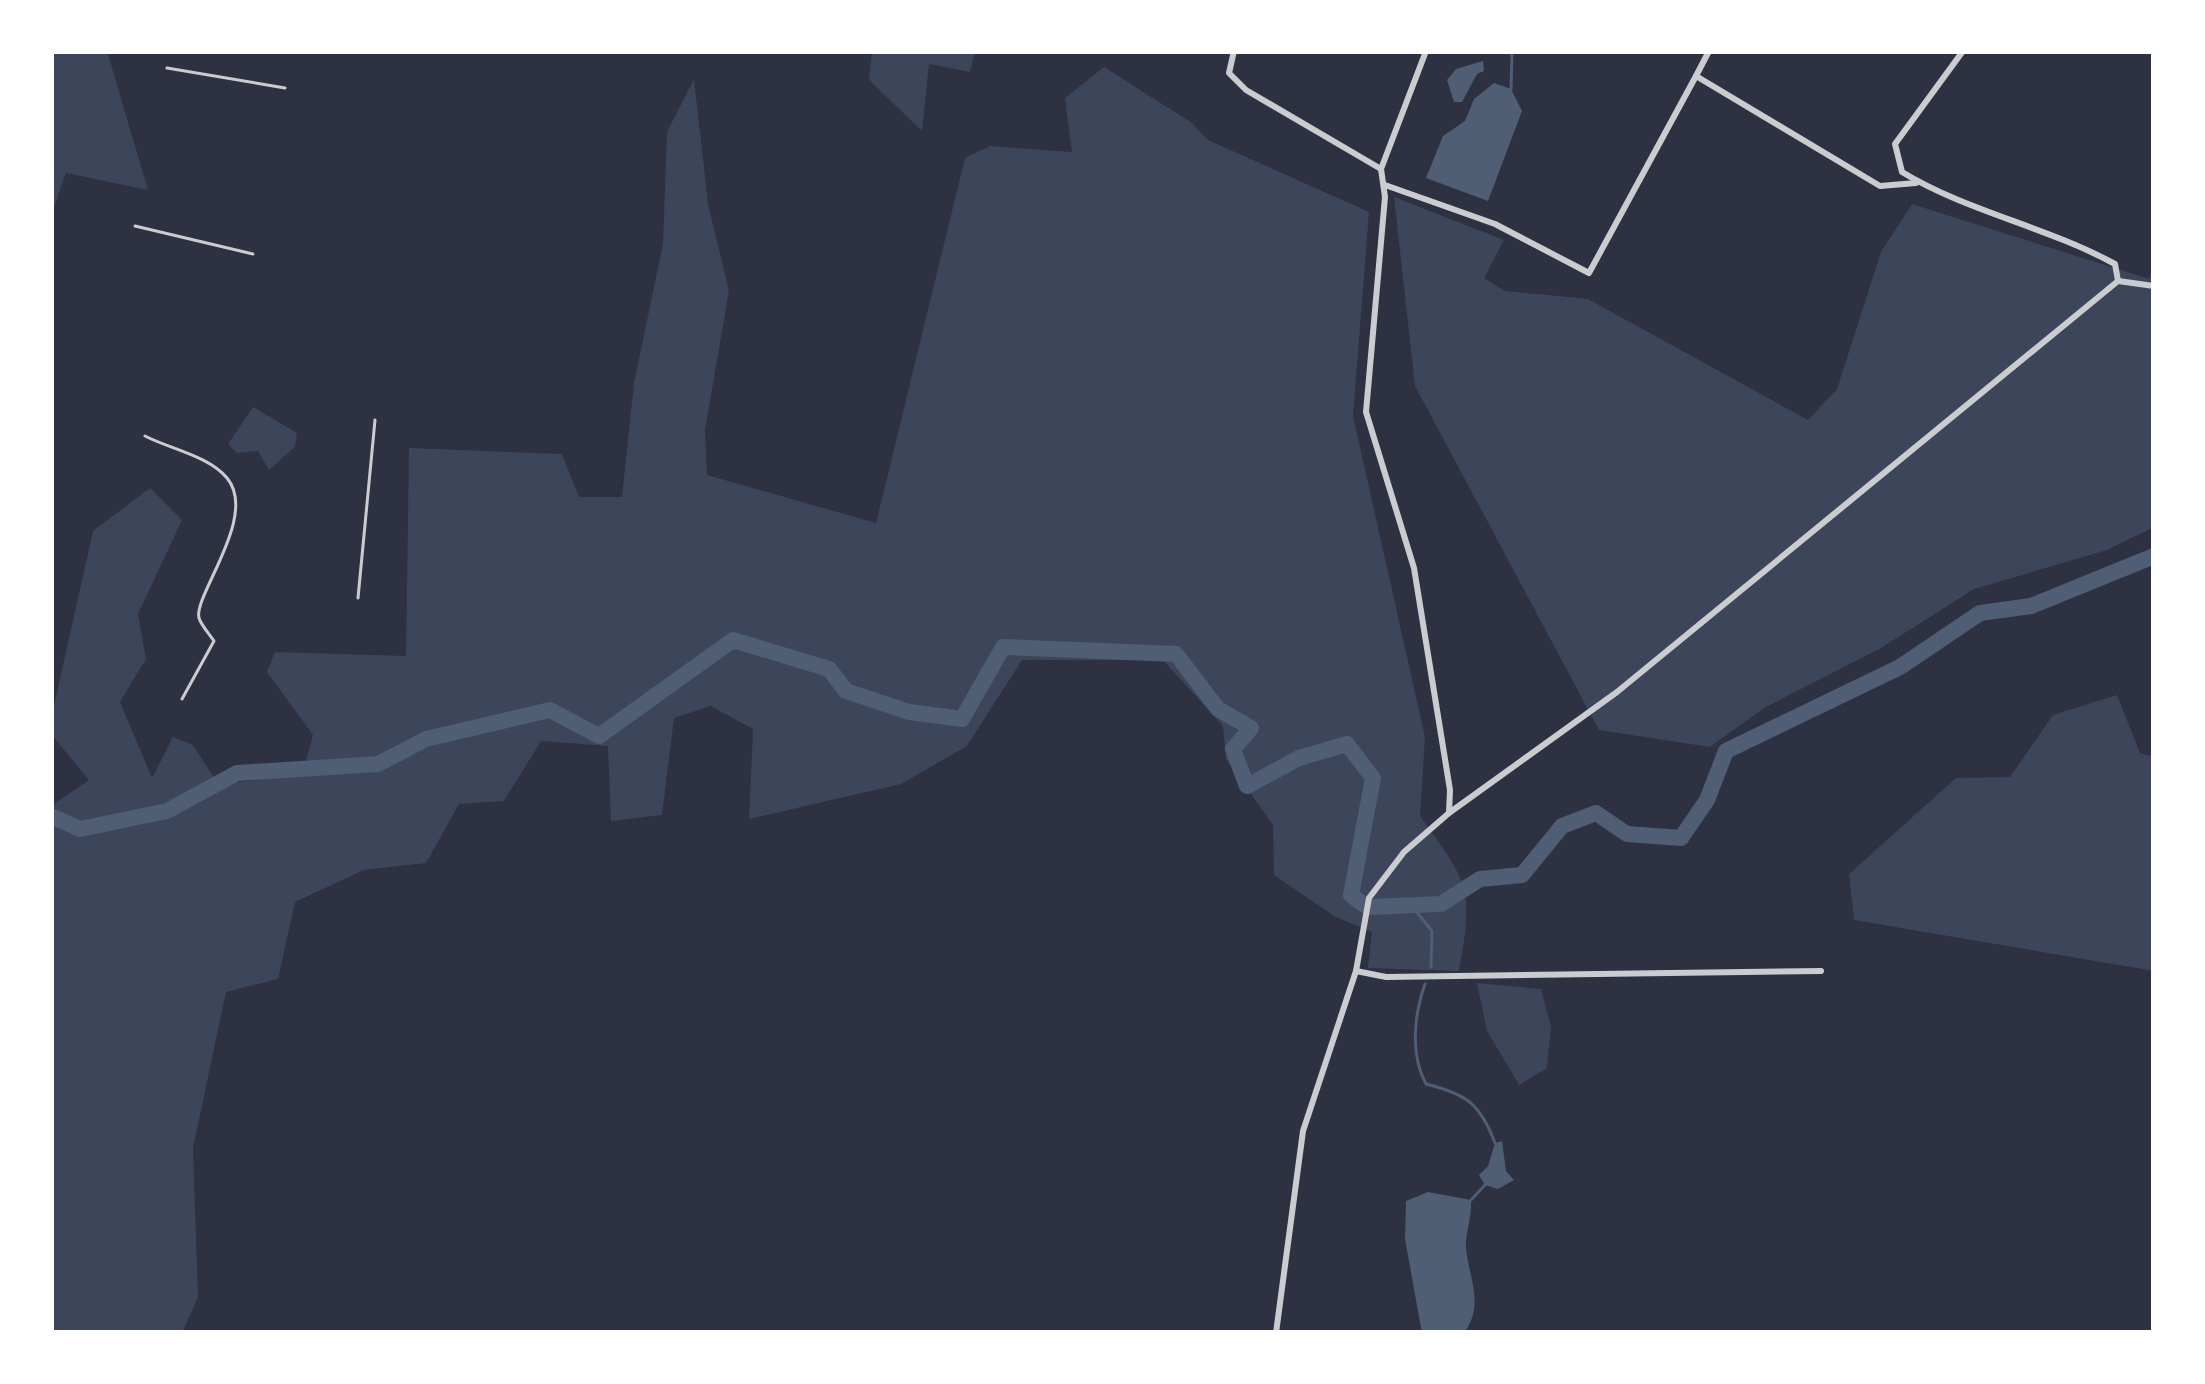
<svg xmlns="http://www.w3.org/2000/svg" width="2205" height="1384" viewBox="0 0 2205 1384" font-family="Spectral,serif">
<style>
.green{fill:#3c4559}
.water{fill:#4f5d75}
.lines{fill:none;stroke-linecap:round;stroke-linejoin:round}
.stream{stroke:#4f5d75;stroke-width:3}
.river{stroke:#4f5d75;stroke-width:16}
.service{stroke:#caccd0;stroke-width:3}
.minor{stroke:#caccd0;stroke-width:6}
</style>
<rect width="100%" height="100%" fill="#2d3142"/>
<!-- green -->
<g class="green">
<path d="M51,51H107L148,190L66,173L51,215Z"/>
<path d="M872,51H975L970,72L929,64L922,131L869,80Z"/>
<path d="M1104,67L1192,123L1208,140L1369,212L1353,416L1425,737L1420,816C1469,883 1474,888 1459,971L1368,968L1372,932L1334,916L1274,875L1273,825L1226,759L1223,726L1163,660H1022L967,746L901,784L749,819L753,729L711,706L674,718L662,815L611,821L608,746L541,741L504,801L459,804L426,863L364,870L295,902L278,979L226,992L193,1148L198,1297L182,1333H51V806L89,780L51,734V719L93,531L150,488L182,520L138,614L146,659L120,702L152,778L173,737L193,745L218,784L302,775L313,735L267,672L275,652L406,656L409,448L562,454L579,497H622L634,383L663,244L667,132L694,79L708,204L729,291L705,430L707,475L876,523L965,158L990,146L1072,152L1065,98Z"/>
<path d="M1394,197L1504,240L1484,278L1505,291L1588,299L1808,420L1837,389L1881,252L1912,204L2149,279L2154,265V527L2107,550L1974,589L1881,648L1764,708L1710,747L1599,730L1415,386Z"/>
<path d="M253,407L297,433L295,447L269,470L258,451L237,453L228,444Z"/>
<path d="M2117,695L2140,753L2154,757V971L1854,920L1849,874L1956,778L2010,777L2053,715Z"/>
<path d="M1477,983L1541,989L1551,1027L1547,1068L1519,1085L1487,1031Z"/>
</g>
<!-- water -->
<g class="water">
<path d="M1483,61L1484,71L1477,74L1462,102H1454L1447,80L1456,69Z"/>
<path d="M1494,83L1511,89L1522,111L1488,201L1426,178L1443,136L1465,121L1474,99Z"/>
<path d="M1502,1141L1506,1171L1514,1180L1498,1189L1485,1185L1479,1175L1488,1166L1495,1143Z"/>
<path d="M1428,1192L1471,1200C1472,1217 1465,1234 1466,1248C1469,1279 1485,1305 1464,1333H1422L1405,1239L1406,1201Z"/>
</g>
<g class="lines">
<!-- stream -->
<g class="stream">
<path d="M1511,89L1512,51"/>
<path d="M1411,905L1432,931L1431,967"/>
<path d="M1425,984C1414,1015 1410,1055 1426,1084C1466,1094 1480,1103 1495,1143"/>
<path d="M1471,1200L1485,1185"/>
</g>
<!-- river -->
<g class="river">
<path d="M51,816L80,829L167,811L237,773L378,764L426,739L550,710L599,736L733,640L829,669L846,691L909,712L962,719L1003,647L1176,654L1218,709L1251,728L1233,749L1247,786L1299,758L1347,744L1373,778L1351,895L1364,905"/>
<path d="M1370,907L1441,904L1480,879L1522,875L1562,826L1596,813L1627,834L1681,838L1707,800L1726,751L1900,667L1980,613L2031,606L2154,556"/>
</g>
<!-- service -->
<g class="service">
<path d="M167,68L285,88"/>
<path d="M135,226L253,254"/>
<path d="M145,436C170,449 209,456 227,478C259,516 193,596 199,618C201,625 210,635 214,641L182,699"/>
<path d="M358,598L375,420"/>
</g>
<!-- minor -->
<g class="minor">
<path d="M1234,51L1229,73L1246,90L1381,169L1385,197L1366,412L1414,568L1450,790L1449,813L1404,852L1369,898L1356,971L1303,1131L1276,1333"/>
<path d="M1709,51L1696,76L1880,186L1916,183"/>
<path d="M1963,51L1895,144L1902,172C1968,212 2045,226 2115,264L2118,281"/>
<path d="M1381,169L1426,51"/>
<path d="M1385,185L1495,224L1589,273L1696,76"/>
<path d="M1449,813L1617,692L2118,281L2154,286"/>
<path d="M1356,971L1386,977L1821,971"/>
</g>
</g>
<!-- border -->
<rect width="2205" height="1384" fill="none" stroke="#ffffff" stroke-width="108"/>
</svg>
